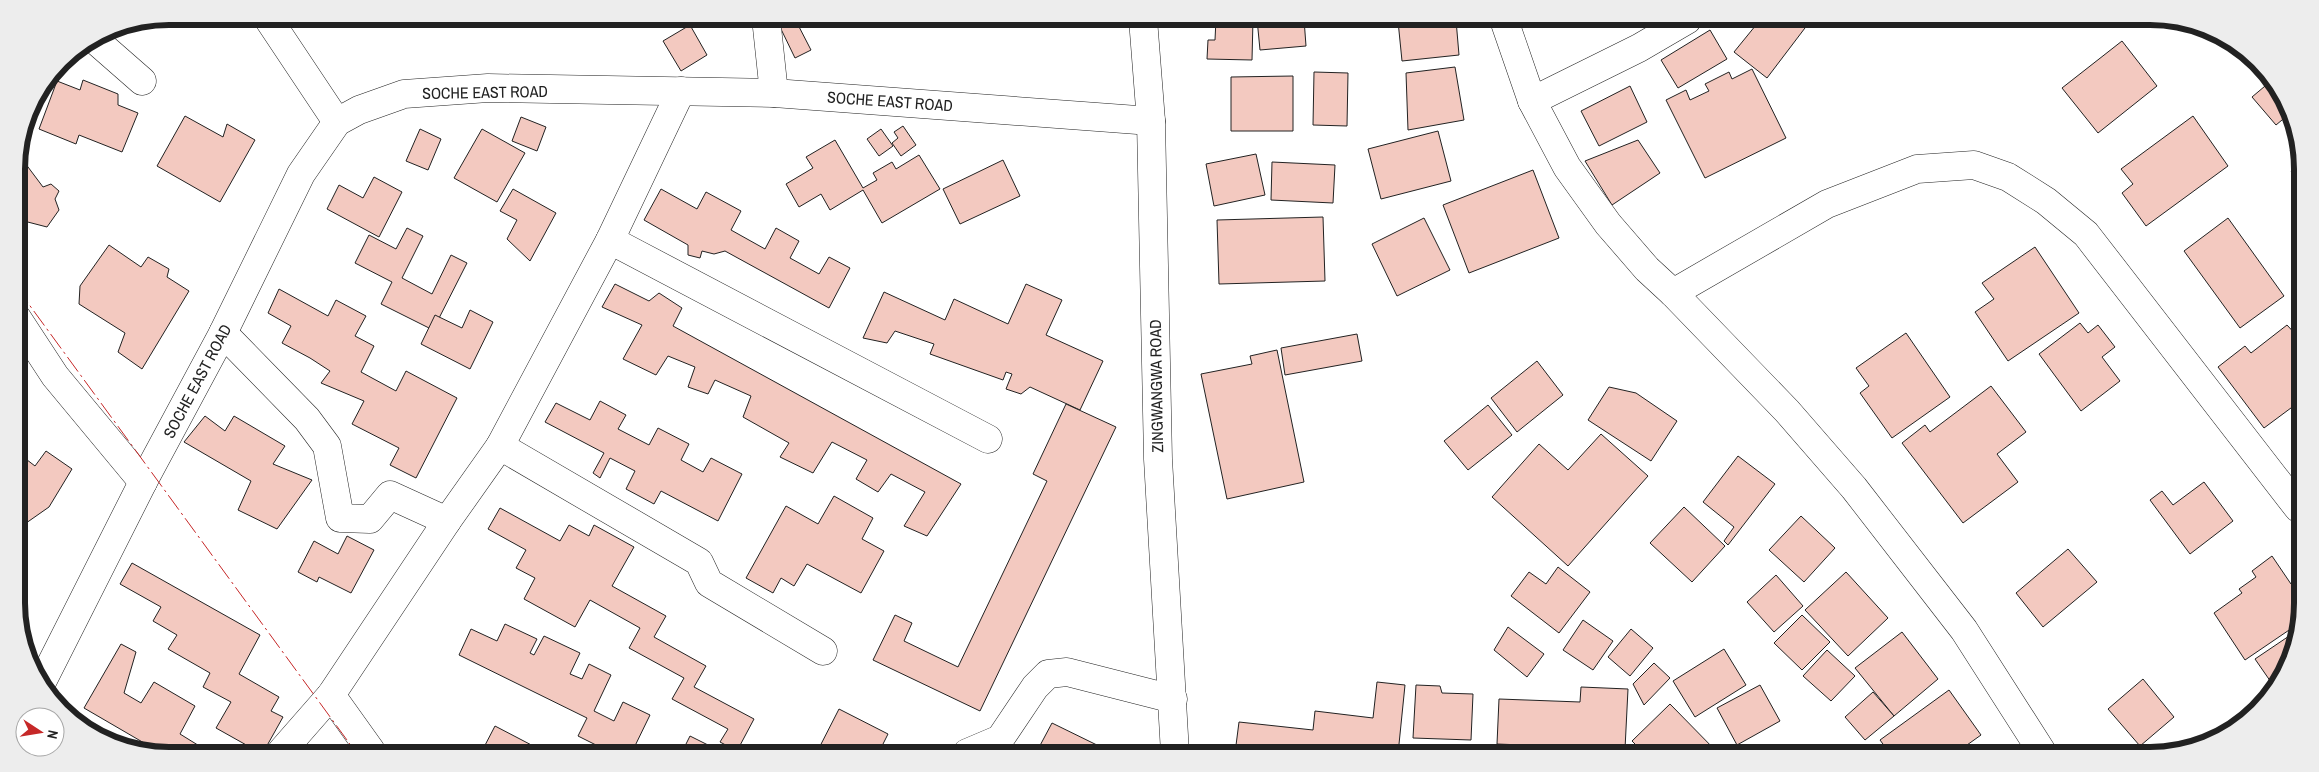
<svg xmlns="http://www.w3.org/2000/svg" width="2319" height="772" viewBox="0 0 2319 772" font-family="'Archivo Narrow',sans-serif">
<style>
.building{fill:#f3c9c0;stroke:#222}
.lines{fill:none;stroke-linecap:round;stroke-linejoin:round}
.street-casing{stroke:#222;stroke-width:29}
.secondary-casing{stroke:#222;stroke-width:29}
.street{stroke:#fff;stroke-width:28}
.secondary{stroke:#fff;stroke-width:28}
.power{stroke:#c62828;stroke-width:1;stroke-dasharray:18 4 2.5 4;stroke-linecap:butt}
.labels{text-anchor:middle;stroke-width:4;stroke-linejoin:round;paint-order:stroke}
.street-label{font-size:16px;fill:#222;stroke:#fff}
.rim{fill:none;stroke:#222;stroke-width:6}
</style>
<rect width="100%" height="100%" fill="#fff"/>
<!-- building -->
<g class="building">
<path d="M795,19L811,50L795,58L780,27Z"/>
<path d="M1216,19H1253L1252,60L1207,59L1208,40H1215Z"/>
<path d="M1257,19H1304L1306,46L1260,50Z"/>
<path d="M1418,20H1456L1459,55L1402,61L1398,21Z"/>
<path d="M1751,20L1804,21L1808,24L1767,78L1734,52L1756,25Z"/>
<path d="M690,25L707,55L681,71L663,41Z"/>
<path d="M1710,30L1727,59L1678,88L1661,60Z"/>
<path d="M2122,41L2157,86L2098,133L2062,88Z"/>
<path d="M1455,67L1464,120L1408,130L1406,73Z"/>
<path d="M1752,69L1786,138L1705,178L1666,100L1686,90L1690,100L1709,91L1705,84L1729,72L1732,79Z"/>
<path d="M1314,72L1348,73L1347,126L1313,125Z"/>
<path d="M1293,76V131H1231V77Z"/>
<path d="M83,80L118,94V105L138,113L122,152L79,135L76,144L39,129L57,81L80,90Z"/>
<path d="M2271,81L2288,115L2276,125L2252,97Z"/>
<path d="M1630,86L1647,122L1599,146L1581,111Z"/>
<path d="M185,116L223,137L227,124L255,140L220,202L157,166Z"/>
<path d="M2193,116L2228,166L2146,226L2122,193L2133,184L2121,169Z"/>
<path d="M521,117L546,127L537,151L512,141Z"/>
<path d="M903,126L916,145L901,156L892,143L898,138L894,132Z"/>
<path d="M420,129L441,139L428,170L406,161Z"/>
<path d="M482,129L525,153L497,202L454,178Z"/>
<path d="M881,129L893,146L879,156L867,139Z"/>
<path d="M1438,131L1451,181L1381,199L1368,149Z"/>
<path d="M835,140L863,188L877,180L873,173L892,162L896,169L919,155L940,189L882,223L863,190L830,210L821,194L799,207L786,184L813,168L806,157Z"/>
<path d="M1638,140L1660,173L1612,205L1585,161Z"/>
<path d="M2300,142V183L2291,171L2300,164L2290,150Z"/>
<path d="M1256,154L1265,195L1214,206L1206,164Z"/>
<path d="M19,155L43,187L51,184L59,191L55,199L59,210L47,227L20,220L17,230V160Z"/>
<path d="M1003,160L1020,196L960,224L943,189Z"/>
<path d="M1272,162L1335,165L1333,203L1271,200Z"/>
<path d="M1533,170L1559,238L1469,273L1443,205Z"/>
<path d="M374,177L402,192L379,237L327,209L339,185L363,198Z"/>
<path d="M513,189L556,213L530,261L507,239L517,220L500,211Z"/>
<path d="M661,189L697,209L706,192L741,211L731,230L765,249L776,228L799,241L790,258L819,274L829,257L850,268L829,308L725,251L714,254L702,251L700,258L688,255V245L644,220Z"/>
<path d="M1323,217L1325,281L1219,284L1217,220Z"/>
<path d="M1424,218L1450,270L1397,296L1372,244Z"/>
<path d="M2228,218L2284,296L2240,328L2184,251Z"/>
<path d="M407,228L423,236L402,278L432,294L451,255L467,263L433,330L381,304L392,282L355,263L369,235L396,249Z"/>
<path d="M17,236L25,248L17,252Z"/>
<path d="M109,245L141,267L148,257L169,269L167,277L189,291L142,369L118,352L125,333L79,304L80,286Z"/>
<path d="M2035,247L2079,313L2008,361L1975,312L1994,299L1982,283Z"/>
<path d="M615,284L649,301L659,293L682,308L673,326L961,484L927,536L904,526L925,492L891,474L878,492L856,479L867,460L832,442L813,473L780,457L789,443L743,417L751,396L715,380L708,394L688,387L695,367L668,356L656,375L623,359L642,325L602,307Z"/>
<path d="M1026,284L1062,300L1046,335L1103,361L1080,410L1030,387L1021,394L1006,389L1012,374L1006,372L1003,380L930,354L934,344L895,331L887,343L863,338L884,292L945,320L954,299L1008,324Z"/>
<path d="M279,289L328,316L336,300L366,316L355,336L374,346L361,372L396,391L406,371L457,398L416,478L390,465L399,448L352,424L364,401L321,383L330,371L310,358L282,343L291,326L268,313Z"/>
<path d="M470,310L493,322L470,369L421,344L435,315L462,328Z"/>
<path d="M2080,323L2088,333L2098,325L2115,347L2102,357L2120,381L2081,411L2039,354Z"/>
<path d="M2287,325L2299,338V402L2264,428L2218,367L2245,346L2251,353Z"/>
<path d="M1906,333L1950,397L1892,438L1860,393L1869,386L1856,368Z"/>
<path d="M1357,334L1362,361L1285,375L1281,348Z"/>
<path d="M1277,350L1304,482L1227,499L1201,374L1252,364L1250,356Z"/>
<path d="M1537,361L1563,395L1517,432L1491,398Z"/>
<path d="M1991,386L2026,432L1997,454L2018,482L1963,523L1902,443L1925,425L1930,432Z"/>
<path d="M1609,387L1636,393L1677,421L1651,461L1588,420Z"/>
<path d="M600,401L626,415L618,429L649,445L658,428L689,444L681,460L703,472L711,458L742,474L718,521L661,491L654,504L626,489L635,471L610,458L600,478L593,473L604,453L545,422L556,403L590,420Z"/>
<path d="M1066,404L1116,427L980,711L873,660L895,615L912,623L904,641L958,667L1047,481L1033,474Z"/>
<path d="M1488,405L1512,435L1468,470L1444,441Z"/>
<path d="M205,416L225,431L234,416L285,446L273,464L312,480L277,529L238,510L251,481L184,442Z"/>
<path d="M1601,434L1648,476L1568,566L1492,497L1539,444L1568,470Z"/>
<path d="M46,451L72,469L49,507L19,528L18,453L35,466Z"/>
<path d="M1738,456L1775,484L1728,545L1724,541L1734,527L1703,502Z"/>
<path d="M2204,482L2233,521L2190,554L2150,500L2162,491L2173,505Z"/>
<path d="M834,496L873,518L862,539L884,551L861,593L807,564L794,586L781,578L773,593L746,578L786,506L818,524Z"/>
<path d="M1684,507L1725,546L1692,582L1650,543Z"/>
<path d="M500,508L560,541L569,525L589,536L594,525L634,547L612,586L666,616L654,637L706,666L694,687L754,719L737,751L720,742L728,729L672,699L684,678L629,648L640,628L590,600L575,627L524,599L535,578L516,568L526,550L488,529Z"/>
<path d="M1801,516L1835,548L1804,582L1769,550Z"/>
<path d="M347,536L374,550L351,593L319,577L317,582L298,572L314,541L338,554Z"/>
<path d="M2068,549L2097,582L2043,627L2016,593Z"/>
<path d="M2272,556L2291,584L2298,579V624L2245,660L2214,613L2242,593L2239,589L2256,577L2252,571Z"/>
<path d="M132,563L260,635L239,674L279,697L271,711L283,717L264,751H257L216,728L231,702L203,687L210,673L168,649L177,635L153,621L161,607L120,584Z"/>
<path d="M1558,567L1590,592L1559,633L1511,596L1529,572L1546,584Z"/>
<path d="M1846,572L1888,618L1848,656L1805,610Z"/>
<path d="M1776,575L1803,606L1774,632L1747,602Z"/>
<path d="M1802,615L1830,642L1802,670L1774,643Z"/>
<path d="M1583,620L1613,641L1593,670L1563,650Z"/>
<path d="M505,624L537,639L530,653L534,655L544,636L580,653L570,674L582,679L589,664L611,675L594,711L614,721L623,702L650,715L632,752H610L578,736L587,718L459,655L471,629L497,641Z"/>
<path d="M1508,627L1544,654L1527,677L1494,650Z"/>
<path d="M1631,629L1653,648L1630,676L1608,657Z"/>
<path d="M2298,630L2297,643L2280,680L2273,685L2255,659Z"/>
<path d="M1902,632L1938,679L1894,716L1855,668Z"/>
<path d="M121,644L136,652L124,693L141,703L154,682L195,706L180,734L201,747L199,751H149L151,747L84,708Z"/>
<path d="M1724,649L1746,685L1695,717L1673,681Z"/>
<path d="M1827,650L1855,676L1831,701L1803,676Z"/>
<path d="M1654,663L1670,678L1644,705L1633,684Z"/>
<path d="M2143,679L2174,717L2140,746L2108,709Z"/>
<path d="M1377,682L1405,685L1398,754L1235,753L1239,722L1313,730L1315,711L1373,718Z"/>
<path d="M1416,685L1440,686L1442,693L1473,694L1471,740L1413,738Z"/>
<path d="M1760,685L1780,721L1737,745L1717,708Z"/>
<path d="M1581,687L1628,689L1625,749L1497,744L1499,699L1580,702Z"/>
<path d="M1949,690L1981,735L1953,755H1891L1880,740Z"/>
<path d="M1873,692L1894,716L1865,740L1845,717Z"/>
<path d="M1670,704L1719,754H1645L1632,741Z"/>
<path d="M839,709L888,734L879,752H817Z"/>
<path d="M1052,723L1101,747L1098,753H1036Z"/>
<path d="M495,726L541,750L540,751H482Z"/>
<path d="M690,736L710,746L707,752H682Z"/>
<path d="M656,745L669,752H653Z"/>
<path d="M1415,749L1462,754H1415Z"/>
<path d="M1795,750L1797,755H1785Z"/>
</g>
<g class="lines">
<defs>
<g id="street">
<path d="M267,17L337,122"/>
<path d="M766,18L774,93"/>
<path d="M1504,20L1532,101L1567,167L1608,224L1647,269L1673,293L1787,411L1854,488L1964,630L2044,755"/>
<path d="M94,39L142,81"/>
<path d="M1532,101L1639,48L1687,20"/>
<path d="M610,240L988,439"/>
<path d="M1673,293L1827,204L1917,169L1974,165L2008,177L2046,201L2086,234L2298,508"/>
<path d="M17,318L55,376L143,482"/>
<path d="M223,333L307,419L327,446L340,518L370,519L390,495L447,521"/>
<path d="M500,446L699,562L709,583L823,651"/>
<path d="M43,680L143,482L223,333L301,174L337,122L359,110L404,94L488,88L774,93L1151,121"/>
<path d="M331,695L371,751"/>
<path d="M282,751L331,695L447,521L500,446L610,240L681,91"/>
<path d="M967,753L1000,739L1035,687L1048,674L1067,672L1173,699"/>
</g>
<path id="secondary" d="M1143,19L1151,121L1158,459L1175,753"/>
</defs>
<!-- street casing -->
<use href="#street" class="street-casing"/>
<!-- secondary casing -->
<use href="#secondary" class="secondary-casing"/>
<!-- street -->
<use href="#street" class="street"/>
<!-- secondary -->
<use href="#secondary" class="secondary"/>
<!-- power -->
<path class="power" d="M17,288L355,751"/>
</g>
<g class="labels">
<!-- street labels -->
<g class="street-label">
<text transform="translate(485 92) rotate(-1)" y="6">SOCHE EAST ROAD</text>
<text transform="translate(890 101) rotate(4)" y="6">SOCHE EAST ROAD</text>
<text transform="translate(197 381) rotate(-62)" y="6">SOCHE EAST ROAD</text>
<text transform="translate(1156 386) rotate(-91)" y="6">ZINGWANGWA ROAD</text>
</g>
</g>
<!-- crop -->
<path d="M0 0H2319V772H0ZM169 25H2150A144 144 0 0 1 2294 169V603A144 144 0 0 1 2150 747H169A144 144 0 0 1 25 603V169A144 144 0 0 1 169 25Z" fill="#ededed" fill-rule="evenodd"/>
<path class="rim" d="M169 25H2150A144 144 0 0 1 2294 169V603A144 144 0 0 1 2150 747H169A144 144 0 0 1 25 603V169A144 144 0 0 1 169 25Z"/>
<!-- north arrow -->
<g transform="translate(40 732) rotate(102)"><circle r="24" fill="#ffffff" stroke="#a7a7a7"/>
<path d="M0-4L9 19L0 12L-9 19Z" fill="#c62828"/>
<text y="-8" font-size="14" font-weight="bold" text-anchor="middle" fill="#222222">N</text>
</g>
</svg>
